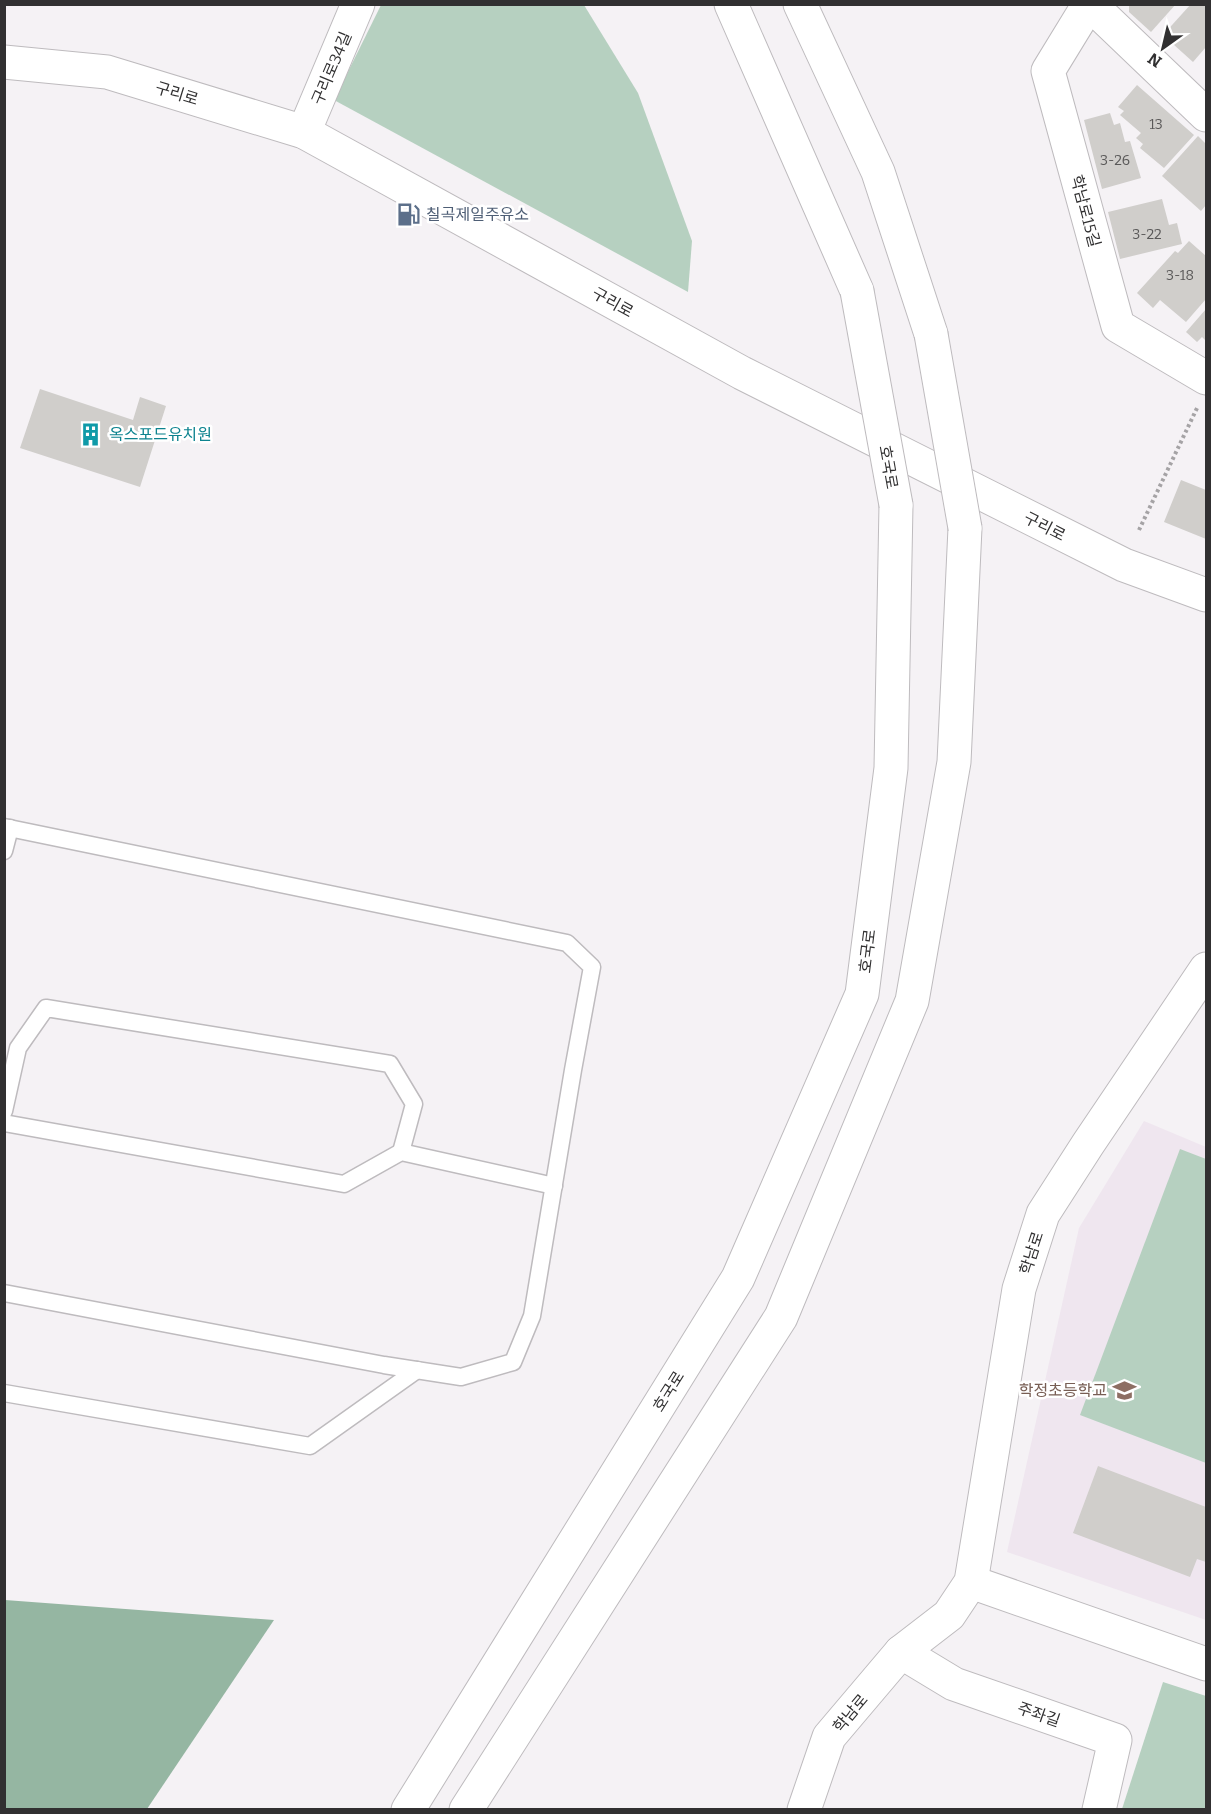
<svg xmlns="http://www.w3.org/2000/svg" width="1211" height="1814" viewBox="0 0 1211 1814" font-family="Bitter,'Noto Sans KR',serif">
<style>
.built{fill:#efe6ef}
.green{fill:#b6d0c0}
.forest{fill:#95b6a2}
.building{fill:#d0cecb}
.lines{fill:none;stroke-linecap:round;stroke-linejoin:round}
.lane-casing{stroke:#bebbbe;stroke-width:19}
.street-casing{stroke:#bebbbe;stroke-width:35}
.secondary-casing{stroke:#bebbbe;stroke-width:35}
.path{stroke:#a5a3a5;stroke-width:4;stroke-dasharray:3 3;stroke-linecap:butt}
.lane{stroke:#fff;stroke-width:16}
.street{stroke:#fff;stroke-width:33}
.secondary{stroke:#fff;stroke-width:33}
.secondary-bridge-casing{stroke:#bebbbe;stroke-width:35;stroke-linecap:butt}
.secondary-bridge{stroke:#fff;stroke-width:33}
.labels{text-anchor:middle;stroke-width:5;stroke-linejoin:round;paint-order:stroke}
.number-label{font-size:14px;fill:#595858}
.street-label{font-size:16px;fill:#313031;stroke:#fff}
.service-label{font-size:16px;fill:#4e5e75;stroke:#fff;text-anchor:start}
.culture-label{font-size:16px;fill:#0d838f;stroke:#fff;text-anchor:start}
.education-label{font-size:16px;fill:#785e54;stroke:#fff;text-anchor:end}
</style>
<rect width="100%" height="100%" fill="#f5f2f5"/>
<!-- built -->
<path class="built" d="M1144,1121L1206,1147V1620L1007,1552L1079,1228Z"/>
<!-- green -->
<g class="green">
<path d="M381,5H584L638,93L692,241L688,292L334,100Z"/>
<path d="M1180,1149L1206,1159V1463L1080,1415Z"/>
<path d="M1163,1682L1206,1696V1809H1122Z"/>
</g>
<!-- forest -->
<path class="forest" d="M4,1600H5L274,1620L147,1809H5Z"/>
<!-- building -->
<g class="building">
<path d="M1129,4H1176L1151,32L1129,12Z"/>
<path d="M1191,4H1206V47L1193,62L1163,35Z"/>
<path d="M1137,85L1194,135L1164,168L1140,148L1143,144L1136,138L1141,133L1120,115L1124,111L1118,107Z"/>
<path d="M1110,113L1114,125L1120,123L1125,142L1130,141L1141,178L1102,189L1084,120Z"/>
<path d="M1198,136L1206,144V205L1201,211L1162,176Z"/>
<path d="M1162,199L1169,225L1177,223L1182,244L1120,259L1108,212Z"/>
<path d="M1189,241L1206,256V299L1186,322L1160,300L1153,308L1137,293L1175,251L1178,253Z"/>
<path d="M1206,309V341L1202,337L1197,342L1186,332Z"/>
<path d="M40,389L133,420L140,397L166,406L140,487L20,448Z"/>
<path d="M1181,480L1206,490V539L1164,522Z"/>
<path d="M1098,1466L1206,1507V1562L1197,1559L1190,1577L1073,1533Z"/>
</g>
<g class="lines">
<defs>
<g id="lane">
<path d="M4,827L567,943L592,967L573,1070L532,1316L513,1362L461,1377L384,1365L4,1293"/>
<path d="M4,851L10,828"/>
<path d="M4,1111L18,1048L46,1008L390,1064L414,1104L401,1152"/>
<path d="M4,1123L344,1184L401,1152L554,1186"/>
<path d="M4,1393L310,1446L417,1370"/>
</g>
<g id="street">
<path d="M1089,4L1048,71L1118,326L1206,378"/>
<path d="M1090,4L1206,115"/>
<path d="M304,132L358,4"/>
<path d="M971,1582L1206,1664"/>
<path d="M901,1652L954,1684L1115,1740L1099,1810"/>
<path d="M804,1810L829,1737L901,1652L949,1615L971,1582L1019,1289L1043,1214L1088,1144L1206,969"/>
</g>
<g id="secondary">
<path d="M731,4L857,291"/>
<path d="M800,4L878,172L931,334"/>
<path d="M4,62L107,72L304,132L742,373L1124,565L1206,595"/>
<path d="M408,1810L738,1278L862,994L891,768L896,505"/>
<path d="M466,1810L781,1317L912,1001L954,762L965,528"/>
</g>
</defs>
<!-- lane casing -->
<use href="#lane" class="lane-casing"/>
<!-- street casing -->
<use href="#street" class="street-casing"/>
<!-- secondary casing -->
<use href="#secondary" class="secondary-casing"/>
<!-- path -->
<path class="path" d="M1139,530L1198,406"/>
<!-- lane -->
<use href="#lane" class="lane"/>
<!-- street -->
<use href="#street" class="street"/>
<!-- secondary -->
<use href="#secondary" class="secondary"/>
<defs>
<g id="secondary-bridge">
<path d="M857,291L896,505"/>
<path d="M931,334L965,528"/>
</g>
</defs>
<!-- secondary-bridge casing -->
<use href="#secondary-bridge" class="secondary-bridge-casing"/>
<!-- secondary-bridge -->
<use href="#secondary-bridge" class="secondary-bridge"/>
</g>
<!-- icons -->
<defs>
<symbol id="fuel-bare" viewBox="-9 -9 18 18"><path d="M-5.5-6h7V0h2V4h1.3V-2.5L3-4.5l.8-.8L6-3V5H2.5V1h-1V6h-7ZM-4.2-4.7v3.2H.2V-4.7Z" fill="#5c6f8a" stroke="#fff" stroke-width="2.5" paint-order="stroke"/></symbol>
<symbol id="building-bare" viewBox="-9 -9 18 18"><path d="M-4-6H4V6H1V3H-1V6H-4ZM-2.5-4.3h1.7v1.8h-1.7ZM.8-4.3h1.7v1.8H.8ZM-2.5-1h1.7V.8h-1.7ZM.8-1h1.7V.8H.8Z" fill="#0f9aa8" stroke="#fff" stroke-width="2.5" paint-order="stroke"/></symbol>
<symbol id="school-bare" viewBox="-9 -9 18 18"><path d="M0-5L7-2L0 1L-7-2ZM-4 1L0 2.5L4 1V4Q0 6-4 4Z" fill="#8d6e63" stroke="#fff" stroke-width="2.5" paint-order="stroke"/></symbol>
</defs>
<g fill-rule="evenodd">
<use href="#fuel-bare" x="392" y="198" width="33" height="33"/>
<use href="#building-bare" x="74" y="418" width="33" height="33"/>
<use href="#school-bare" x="1108" y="1374" width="33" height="33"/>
</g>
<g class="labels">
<!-- number labels -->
<g class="number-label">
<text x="1156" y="129">13</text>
<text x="1115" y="165">3-26</text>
<text x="1147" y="239">3-22</text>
<text x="1180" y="280">3-18</text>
</g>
<!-- street labels -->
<g class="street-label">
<text transform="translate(331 68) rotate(-67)" y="6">구리로34길</text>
<text transform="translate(177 93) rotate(17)" y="6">구리로</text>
<text transform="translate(1086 211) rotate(75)" y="6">학남로15길</text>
<text transform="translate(613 302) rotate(29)" y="6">구리로</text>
<text transform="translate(889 467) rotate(80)" y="6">호국로</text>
<text transform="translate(1045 526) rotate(27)" y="6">구리로</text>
<text transform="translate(867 951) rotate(-83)" y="6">호국로</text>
<text transform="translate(1031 1253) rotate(-72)" y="6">학남로</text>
<text transform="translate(668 1391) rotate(-58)" y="6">호국로</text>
<text transform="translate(850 1713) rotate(-50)" y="6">학남로</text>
<text transform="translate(1039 1714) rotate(19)" y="6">주좌길</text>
</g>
<!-- service labels -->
<g class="service-label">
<text x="426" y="220">칠곡제일주유소</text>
</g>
<!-- culture labels -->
<g class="culture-label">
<text x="109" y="440">옥스포드유치원</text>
</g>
<!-- education labels -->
<g class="education-label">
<text x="1107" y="1396">학정초등학교</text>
</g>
</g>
<!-- border -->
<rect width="1211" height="1814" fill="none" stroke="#313031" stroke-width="12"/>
<!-- north arrow -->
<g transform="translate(1163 48) rotate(214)" stroke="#ffffff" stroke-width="4.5" paint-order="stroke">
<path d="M0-4.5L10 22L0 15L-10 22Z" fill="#313031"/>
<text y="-9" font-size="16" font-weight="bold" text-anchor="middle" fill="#313031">N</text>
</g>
</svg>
